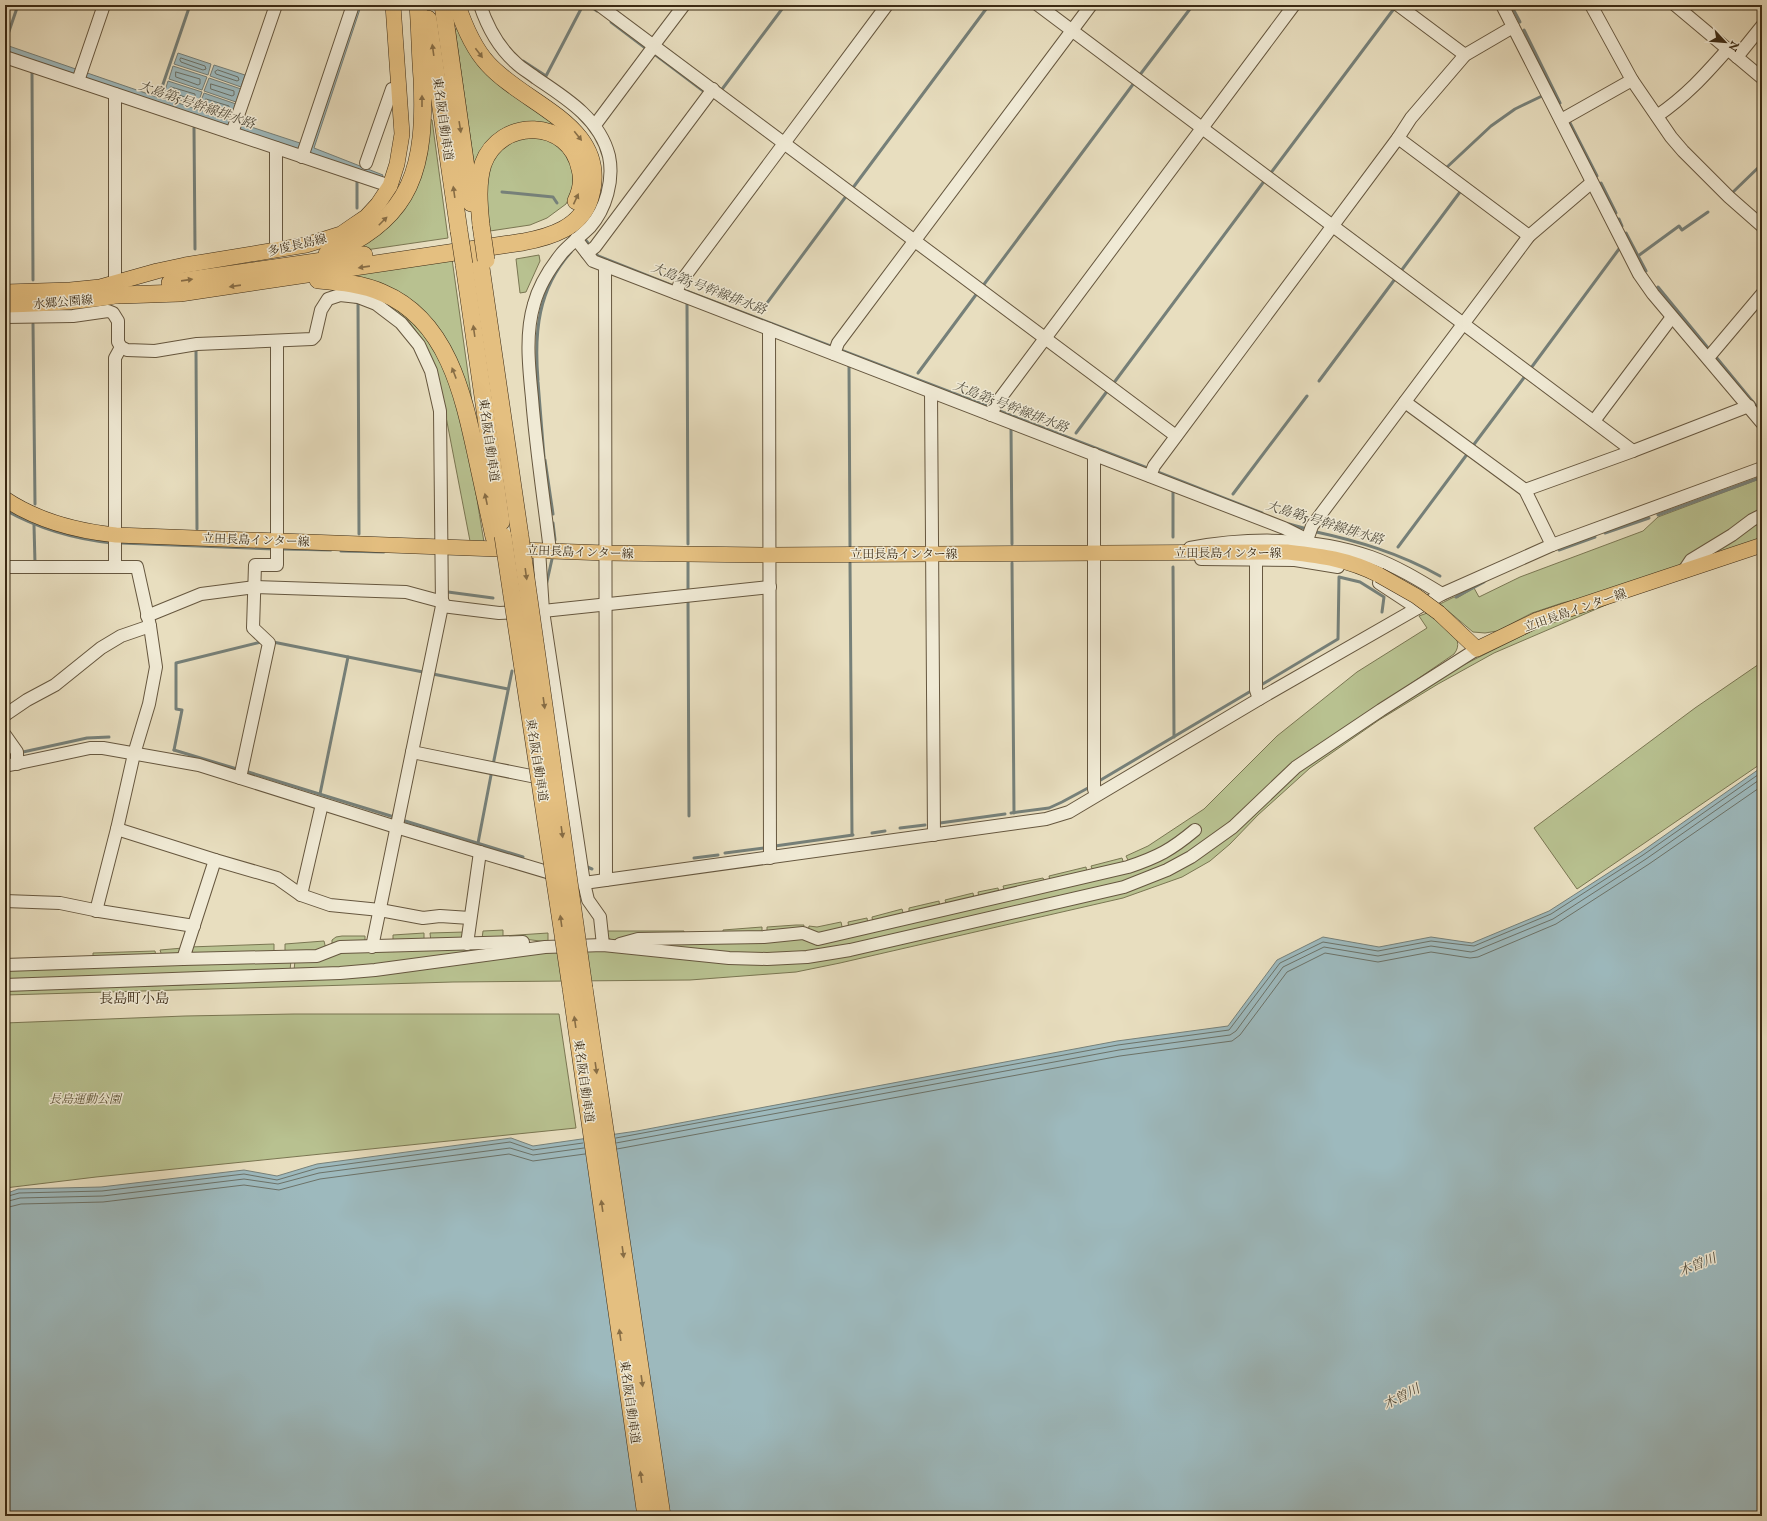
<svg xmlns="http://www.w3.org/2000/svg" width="1767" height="1521" viewBox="0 0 1767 1521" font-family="'IM FELL English','Noto Serif JP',serif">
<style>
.green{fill:#b8c190;stroke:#7a7652}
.water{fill:#9db9bd;stroke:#768079}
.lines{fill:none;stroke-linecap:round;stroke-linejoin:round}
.shore{stroke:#6c7268;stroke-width:1}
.stream{stroke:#768079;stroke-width:3}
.minor-casing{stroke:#66573f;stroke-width:14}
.major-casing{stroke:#3b2a14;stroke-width:16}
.highway-casing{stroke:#3b2a14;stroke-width:18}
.minor{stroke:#f0ead5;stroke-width:12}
.major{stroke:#e4bf80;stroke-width:15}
.highway{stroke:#e4bf80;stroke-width:17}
.major-bridge-casing{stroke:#3b2a14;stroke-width:16;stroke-linecap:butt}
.highway-bridge-casing{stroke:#3b2a14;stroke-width:18;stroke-linecap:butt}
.major-bridge{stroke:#e4bf80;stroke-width:15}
.highway-bridge{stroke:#e4bf80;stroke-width:17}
.oneway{fill:#876d45}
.labels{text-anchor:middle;stroke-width:3;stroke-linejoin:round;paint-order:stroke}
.street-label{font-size:12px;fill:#3b2a14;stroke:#f0ead5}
.park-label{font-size:12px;font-style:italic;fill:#5a5033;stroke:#f0ead5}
.water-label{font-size:13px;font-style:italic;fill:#544e3e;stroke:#f0ead5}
.quarter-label{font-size:14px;fill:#3b2a14;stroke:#f0ead5}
</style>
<rect width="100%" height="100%" fill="#e8debf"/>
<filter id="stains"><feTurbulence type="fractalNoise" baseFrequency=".005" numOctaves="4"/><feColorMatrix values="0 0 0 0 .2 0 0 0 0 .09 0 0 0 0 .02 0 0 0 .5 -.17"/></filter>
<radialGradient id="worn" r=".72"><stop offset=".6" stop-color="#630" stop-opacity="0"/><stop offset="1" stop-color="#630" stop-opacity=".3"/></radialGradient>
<!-- green -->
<g class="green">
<path d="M455,29H460L560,125L556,129L542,124L527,122L508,127L475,171Z"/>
<path d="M428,118L432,120L448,238L352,252L396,215Z"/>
<path d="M521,135L558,142L573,161V190L566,204L547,218L530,225L490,231C487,205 481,172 498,150C503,144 514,139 521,135Z"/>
<path d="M539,255L540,261L526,292L520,293L516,259Z"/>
<path d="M452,259L478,445L443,339L340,274Z"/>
<path d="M382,303C389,306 399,308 405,313C461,360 472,474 484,542L470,541L441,391L421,338L408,320Z"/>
<path d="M1762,478V512L1692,555L1677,567L1606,592L1562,603L1532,613L1497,631L1485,633L1473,632L1440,604L1454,597L1457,598L1474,588L1479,597L1520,577L1643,531L1658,517Z"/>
<path d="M1762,517V538L1697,560Z"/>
<path d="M1615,601L1494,653L1438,684L1379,720L1310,768L1258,815L1230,844L1210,861L1182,877L1123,898L840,963L796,972L690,980L453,982L5,995V990L180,985L541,952L608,949L642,954L853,955L1191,863L1233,833L1299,771L1457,668L1544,625Z"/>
<path d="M1427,613C1439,622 1468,637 1454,654L1294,764L1233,821L1189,854L1137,878L849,945C822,949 796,953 770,954C725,955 679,948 635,944L801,937L1131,870L1173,844L1130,864L1126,856L1148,846L1204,809L1277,736L1357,672L1427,628L1419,616Z"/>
<path d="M1762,662V763L1577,889L1534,828L1695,708Z"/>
<path d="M1122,858L1124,864L1093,871L1091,866Z"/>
<path d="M1086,867L1087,873L1050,881L1049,876Z"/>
<path d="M1043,878L1045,882L1005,893L1003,886Z"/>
<path d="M998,888L999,893L979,898L978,892Z"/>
<path d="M973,893L974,899L947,905L945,900Z"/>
<path d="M939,901L940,908L909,915V908Z"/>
<path d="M902,909L904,916L873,924L872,917Z"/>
<path d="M867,918L868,924L849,930L848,922Z"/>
<path d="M841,922L843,931L818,936L808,933L809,926L817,927Z"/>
<path d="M796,925H804L803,930L767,933V927Z"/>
<path d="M762,927V933L723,936V930Z"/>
<path d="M503,930V936L548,933V942L524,939H482L483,931Z"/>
<path d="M607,931H684V937L613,941L607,937Z"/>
<path d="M465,932L461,941L431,942L430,933Z"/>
<path d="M424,933V942L393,943V935Z"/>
<path d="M342,936H365V943L332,947V940L336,937Z"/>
<path d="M324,941L326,949L313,953L285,954V944Z"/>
<path d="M274,944V954L191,956L189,947Z"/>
<path d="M515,946L375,966L294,971L295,960L340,950Z"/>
<path d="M183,948L182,953L162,956L160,950Z"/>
<path d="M155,951L156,956L93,959V953Z"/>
<path d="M291,960L290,971L5,980V968Z"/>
<path d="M294,1014H559L576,1128L96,1177L5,1188V1023L185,1016Z"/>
</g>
<!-- water -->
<g class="water">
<path d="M359,5L361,6L314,148L383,175L381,179L5,53V43L6,45L157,97L160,96V97L309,146Z"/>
<path d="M178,53L211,64L208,75L174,64Z"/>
<path d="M214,65L245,75L241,87L210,76Z"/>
<path d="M173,66L207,77L202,90L169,79Z"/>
<path d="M209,78L241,89L236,102L204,91Z"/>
<path d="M168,81L202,92L197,106L164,94Z"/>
<path d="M204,93L236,104L231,117L199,106Z"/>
<path d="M1762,767V1516H5V1194L18,1189L101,1187L244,1170L277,1176L317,1164L511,1138L533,1146L637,1131L1117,1041L1228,1026L1277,960L1323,937L1379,947L1431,937L1472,943L1549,911L1641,852Z"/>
</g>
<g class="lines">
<!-- shore -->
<g class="shore">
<path d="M181,58L205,66L206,69L203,70L181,62L180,60Z"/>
<path d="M218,70L238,77L239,80L237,81L216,74L215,72Z"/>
<path d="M176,72L200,79V84L198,85L176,77Z"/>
<path d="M211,84L234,91V95L232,96L211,89Z"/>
<path d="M171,87L195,94V99L193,100L171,92L169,91Z"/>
<path d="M206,99L229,106V110L227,111L206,104Z"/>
<path d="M616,1138L1118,1045L1229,1030L1280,963L1323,942L1378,951L1431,941L1474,946L1551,914L1643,855L1762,772"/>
<path d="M616,1143L1119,1050L1230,1035L1236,1031L1283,967L1324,947L1378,956L1431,946L1471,952L1475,951L1553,919L1646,859L1762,778"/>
<path d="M617,1149L1120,1056L1232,1041L1240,1035L1287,972L1325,953L1378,962L1431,952L1470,958L1478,957L1556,924L1649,864L1762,786"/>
<path d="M5,1197L19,1193L102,1191L244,1174L277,1180L318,1168L510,1142L533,1150L583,1143"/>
<path d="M5,1202L20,1198L103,1196L244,1179L278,1184L319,1173L510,1148L533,1155L584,1148"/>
<path d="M5,1208L21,1204L103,1202L244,1185L279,1190L320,1179L509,1154L533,1161L585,1154"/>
</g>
<!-- stream -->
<g class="stream">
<path d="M589,5L597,11"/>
<path d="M1511,5L1520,22"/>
<path d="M611,22L648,50"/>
<path d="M1524,30L1560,103"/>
<path d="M6,40L18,5"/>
<path d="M653,53L706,93"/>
<path d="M523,61L546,76L582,7"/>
<path d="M32,72L33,280"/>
<path d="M1139,76L1193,5"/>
<path d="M720,92L785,5"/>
<path d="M160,93L190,5"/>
<path d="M1569,121L1597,176"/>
<path d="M194,128L195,249"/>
<path d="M1447,168H1446L1491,126L1515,109L1542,96"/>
<path d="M1270,174L1393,10"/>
<path d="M1601,183L1616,213"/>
<path d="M852,189L989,5"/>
<path d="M502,192L553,197L557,203"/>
<path d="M1732,193L1762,164"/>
<path d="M357,208V181"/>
<path d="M1619,219L1622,226"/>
<path d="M1626,233L1646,271"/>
<path d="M584,238L591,247"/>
<path d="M594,251L598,256L676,287"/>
<path d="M1638,256L1679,226L1682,230L1708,212"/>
<path d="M1401,271L1460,192"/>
<path d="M982,287L1134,83"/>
<path d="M1658,287L1708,348"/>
<path d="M681,289L833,347"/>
<path d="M355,302H358L359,534"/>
<path d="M687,303L688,544"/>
<path d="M761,311L847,195"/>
<path d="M33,324L35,504"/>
<path d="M838,349L992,408"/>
<path d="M196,350L197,529"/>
<path d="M1716,357L1762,413"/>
<path d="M849,365L850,546"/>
<path d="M1531,368L1619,249"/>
<path d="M918,373L978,292"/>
<path d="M538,380C534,332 538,289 571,252"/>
<path d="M1319,381L1395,279"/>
<path d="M538,382L544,457"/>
<path d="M1113,384L1265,180"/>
<path d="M997,410L1150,469"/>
<path d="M1011,426L1012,544"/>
<path d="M1076,433L1108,390"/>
<path d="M1472,447L1526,375"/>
<path d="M545,460L553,514"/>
<path d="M1155,471L1262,513"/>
<path d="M1173,489V537"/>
<path d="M1233,494L1307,396"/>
<path d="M5,510C39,529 73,539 112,543"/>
<path d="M1658,515L1762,477"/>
<path d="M553,523L555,540"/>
<path d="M1289,524L1307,529"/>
<path d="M34,525L35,563"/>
<path d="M1312,531C1358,541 1399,553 1440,576"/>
<path d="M1605,533L1649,518"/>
<path d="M121,543L274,549"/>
<path d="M1398,547L1468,453"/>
<path d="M283,549L331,550"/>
<path d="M1559,550L1595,537"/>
<path d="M341,551L384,552"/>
<path d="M688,562V593"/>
<path d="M850,563L852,835"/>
<path d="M1012,563L1014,813"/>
<path d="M1173,567L1174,737"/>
<path d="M546,586L552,559"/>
<path d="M448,592L493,598"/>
<path d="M1456,597L1484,582"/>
<path d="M688,600L689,816"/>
<path d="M273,642L423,672"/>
<path d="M433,674L508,689"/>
<path d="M1261,685L1338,639L1339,577L1360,582L1384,597L1382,612"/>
<path d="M174,750L182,710L176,709V663L261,642"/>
<path d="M174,750L237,769"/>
<path d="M23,752L87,738L109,737"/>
<path d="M5,756L11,755"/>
<path d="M493,765L512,671"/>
<path d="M245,771L394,817"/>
<path d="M1099,781L1251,691"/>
<path d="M320,794L348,657"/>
<path d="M1011,813L1049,808L1062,802L1088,788"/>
<path d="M402,820L523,857"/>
<path d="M940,823L1005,814"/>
<path d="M900,828L925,825"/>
<path d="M872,833L885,831"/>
<path d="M478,843L492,770"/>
<path d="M775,846L853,835"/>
<path d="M725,853L764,848"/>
<path d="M694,858L718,855"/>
<path d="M585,866L592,869"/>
</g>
<defs>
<g id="minor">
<path d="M480,5C487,26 499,48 516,63C522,69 530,73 536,78C566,98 600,119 609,156C614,180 606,209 590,227C581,236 571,243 562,253C550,268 539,285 534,304C525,334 529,368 532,398C536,449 544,500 550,551"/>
<path d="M599,5L1176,436"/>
<path d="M1038,5L1633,451"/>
<path d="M1398,5L1465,55"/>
<path d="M1502,5L1639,274L1653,294L1762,423"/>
<path d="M1591,5L1632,80L1671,137L1683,151L1729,197L1762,226"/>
<path d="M1675,5L1762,78"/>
<path d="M653,46L684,5"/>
<path d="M5,57L390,186"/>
<path d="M1737,57L1762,26"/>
<path d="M78,81L104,5"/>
<path d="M115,94V283"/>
<path d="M1657,116C1686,96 1704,76 1727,50"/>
<path d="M1561,120L1632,80"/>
<path d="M595,125L654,46"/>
<path d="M232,133L276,5"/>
<path d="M1398,138L1411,118L1465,55L1513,27"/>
<path d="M276,148V250"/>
<path d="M302,157L353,5"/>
<path d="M366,163L392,89L399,88"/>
<path d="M576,239L593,261L1284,528L1306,539"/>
<path d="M587,253L595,247L713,89"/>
<path d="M605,266L606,880"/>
<path d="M676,293L680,283L887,5"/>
<path d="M5,317L73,316L108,311L113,313L118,321V342L121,347L127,350L155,351L197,344L312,339L315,336L321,310L328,299L340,295L358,297L376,304L401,323L419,345L431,371L440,411L442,606L372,947"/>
<path d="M769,329L770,858"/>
<path d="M834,354L838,343L1091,5"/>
<path d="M1708,358L1762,294"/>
<path d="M931,392L934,835"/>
<path d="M1405,402L1525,490L1552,545"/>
<path d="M991,415L996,404L1294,5"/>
<path d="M1594,421L1672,317"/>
<path d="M1094,454V789L1096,795"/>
<path d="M1150,476L1154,466L1398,138L1529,236"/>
<path d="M1525,490L1633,451L1749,406"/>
<path d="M1306,543L1312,526L1529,236L1591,183"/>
<path d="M1190,548C1248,537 1315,537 1371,557C1396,566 1419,580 1442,594"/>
<path d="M539,550L543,611L584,883L588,900L600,917L603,945"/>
<path d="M1201,559L1295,560L1338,567"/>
<path d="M1256,560V690L1259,699"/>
<path d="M115,566V358L121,347"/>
<path d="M5,567H137L150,626L156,667L149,704L134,754L117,829L215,860L183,959L317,956L340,947L523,942"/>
<path d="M1683,572L1691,560L1732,535L1752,520L1762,515"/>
<path d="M1379,583L1417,608"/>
<path d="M442,606L499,613L543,611L770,587"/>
<path d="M147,616L201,594L255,587L406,592L443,602"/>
<path d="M5,715L27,700L55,685L101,648L121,636L150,626"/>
<path d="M5,735L17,752V764"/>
<path d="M412,752L546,779"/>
<path d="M5,766L90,748H103L199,765L396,827L584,883L1046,819L1069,812L1259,699L1442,594L1552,545L1762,468"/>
<path d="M240,778L269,643L253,628L255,565H277V341"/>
<path d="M215,860L277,878L301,895L330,905L380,910L423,918L440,916L470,918"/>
<path d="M301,895L322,804"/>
<path d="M5,901L60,903L99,911L194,926"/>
<path d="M96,911L117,829"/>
<path d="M467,944L480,852"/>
<path d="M620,944L638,939L764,937L803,933L818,939L1128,867C1158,857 1171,850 1195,830"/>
<path d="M5,965L183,959"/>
<path d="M5,985L340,973L375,970L545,947L603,945L729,958L767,959L807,957L850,950L1124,887L1167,870L1191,857L1233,827L1296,767L1381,710L1477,649"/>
</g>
<g id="major">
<path d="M5,292L70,290L100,287L157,271L185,265L306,245L341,234L354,225L366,217L378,204L390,186L397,164L402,134L393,5"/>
<path d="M5,305C44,304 83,302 121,295"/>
<path d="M5,499C38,521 77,531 116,535L606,553L769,555L1287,552C1321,556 1348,559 1379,575"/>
<path d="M1439,613L1477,649L1537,620L1762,545"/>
</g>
<g id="highway">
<path d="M443,5L471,203"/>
<path d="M428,19L459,231"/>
<path d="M481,225C479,205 477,183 483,164C500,117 570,118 580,169C583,180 581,191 576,201"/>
<path d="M327,254C414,220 426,165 422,78C420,54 420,29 418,5"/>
<path d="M480,261L520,536"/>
<path d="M464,264L501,522"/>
<path d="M318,280C340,282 363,284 383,293C447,320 463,394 476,454C482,482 488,510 494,537"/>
<path d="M170,283L364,255"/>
<path d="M121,295L180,293L523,242C550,237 581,228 590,198C611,126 526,106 488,64C473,48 464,26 457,5"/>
<path d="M571,988L646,1516"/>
<path d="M584,988L662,1516"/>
</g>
</defs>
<!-- minor casing -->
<use href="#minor" class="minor-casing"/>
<!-- major casing -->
<use href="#major" class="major-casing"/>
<!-- highway casing -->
<use href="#highway" class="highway-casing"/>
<!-- minor -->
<use href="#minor" class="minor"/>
<!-- major -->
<use href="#major" class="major"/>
<!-- highway -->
<use href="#highway" class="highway"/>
<defs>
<path id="major-bridge" d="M1379,575L1416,596L1439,613"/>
<g id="highway-bridge">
<path d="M481,225L486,260"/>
<path d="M459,231L464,264"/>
<path d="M503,536L571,988"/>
<path d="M520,536L584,988"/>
</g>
</defs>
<!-- major-bridge casing -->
<use href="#major-bridge" class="major-bridge-casing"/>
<!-- highway-bridge casing -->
<use href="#highway-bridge" class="highway-bridge-casing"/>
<!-- major-bridge -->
<use href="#major-bridge" class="major-bridge"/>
<!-- highway-bridge -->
<use href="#highway-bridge" class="highway-bridge"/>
</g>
<!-- one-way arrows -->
<defs><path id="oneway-solid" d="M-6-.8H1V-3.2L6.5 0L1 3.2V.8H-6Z"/></defs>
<g class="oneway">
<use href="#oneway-solid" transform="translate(433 50) rotate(-98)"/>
<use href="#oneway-solid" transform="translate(479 53) rotate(53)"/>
<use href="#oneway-solid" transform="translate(422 101) rotate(-90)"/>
<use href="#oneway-solid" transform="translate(460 127) rotate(81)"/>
<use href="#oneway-solid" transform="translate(578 136) rotate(51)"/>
<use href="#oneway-solid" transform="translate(454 192) rotate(-98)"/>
<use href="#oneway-solid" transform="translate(576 199) rotate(-65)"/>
<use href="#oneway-solid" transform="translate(383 221) rotate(-45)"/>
<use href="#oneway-solid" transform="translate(364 267) rotate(172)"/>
<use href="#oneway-solid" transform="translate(187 280) rotate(-8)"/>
<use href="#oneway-solid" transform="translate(235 286) rotate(172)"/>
<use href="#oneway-solid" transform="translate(474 331) rotate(-98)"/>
<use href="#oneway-solid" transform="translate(454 373) rotate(-111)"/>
<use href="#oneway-solid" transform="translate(486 499) rotate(-102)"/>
<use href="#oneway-solid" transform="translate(526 574) rotate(82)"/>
<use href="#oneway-solid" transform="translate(544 703) rotate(82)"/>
<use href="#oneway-solid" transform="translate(562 832) rotate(82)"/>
<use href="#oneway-solid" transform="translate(561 921) rotate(-98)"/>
<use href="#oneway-solid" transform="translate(575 1022) rotate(-98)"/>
<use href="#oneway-solid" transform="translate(596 1068) rotate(82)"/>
<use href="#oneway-solid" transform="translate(602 1206) rotate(-98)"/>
<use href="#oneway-solid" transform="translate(623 1252) rotate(82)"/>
<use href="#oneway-solid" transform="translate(620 1335) rotate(-98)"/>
<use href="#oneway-solid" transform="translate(642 1381) rotate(82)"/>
<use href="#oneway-solid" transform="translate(641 1477) rotate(-98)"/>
</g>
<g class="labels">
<!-- street labels -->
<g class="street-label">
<text transform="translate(443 119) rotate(82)" y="4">東名阪自動車道</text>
<text transform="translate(297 245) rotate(-13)" y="4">多度長島線</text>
<text transform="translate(63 302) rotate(-5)" y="4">水郷公園線</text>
<text transform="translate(489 440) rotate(82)" y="4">東名阪自動車道</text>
<text transform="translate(256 540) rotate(2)" y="4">立田長島インター線</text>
<text transform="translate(580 552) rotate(2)" y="4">立田長島インター線</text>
<text x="1228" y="557">立田長島インター線</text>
<text x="904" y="558">立田長島インター線</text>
<text transform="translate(1575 610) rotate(-19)" y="4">立田長島インター線</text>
<text transform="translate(537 760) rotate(81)" y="4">東名阪自動車道</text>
<text transform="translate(584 1081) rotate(82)" y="4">東名阪自動車道</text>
<text transform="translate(630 1402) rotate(82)" y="4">東名阪自動車道</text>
</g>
<!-- park labels -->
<g class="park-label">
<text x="85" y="1103">長島運動公園</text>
</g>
<!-- water labels -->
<g class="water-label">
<text transform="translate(197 104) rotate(19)" y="5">大島第5号幹線排水路</text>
<text transform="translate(709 288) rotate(21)" y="5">大島第5号幹線排水路</text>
<text transform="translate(1011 406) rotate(21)" y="5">大島第5号幹線排水路</text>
<text transform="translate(1325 522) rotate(17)" y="5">大島第5号幹線排水路</text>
<text transform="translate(1697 1264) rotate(-22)" y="5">木曽川</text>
<text transform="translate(1401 1396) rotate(-27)" y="5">木曽川</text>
</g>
<!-- quarter labels -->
<g class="quarter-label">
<text x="134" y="1003">長島町小島</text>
</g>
</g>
<!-- margin -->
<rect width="1767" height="1521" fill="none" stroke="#e8debf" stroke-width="20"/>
<rect x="6" y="6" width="1755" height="1509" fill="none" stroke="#3b2a14" stroke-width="2"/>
<rect x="10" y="10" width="1747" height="1501" fill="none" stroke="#3b2a14"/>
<!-- north arrow -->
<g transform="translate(1725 42) rotate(116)" stroke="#f0ead5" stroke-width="3" paint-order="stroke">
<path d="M0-3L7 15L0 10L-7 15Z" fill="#3b2a14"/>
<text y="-6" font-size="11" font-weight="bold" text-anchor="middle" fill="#3b2a14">N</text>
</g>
<rect width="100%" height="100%" filter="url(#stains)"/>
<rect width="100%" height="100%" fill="url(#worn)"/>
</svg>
